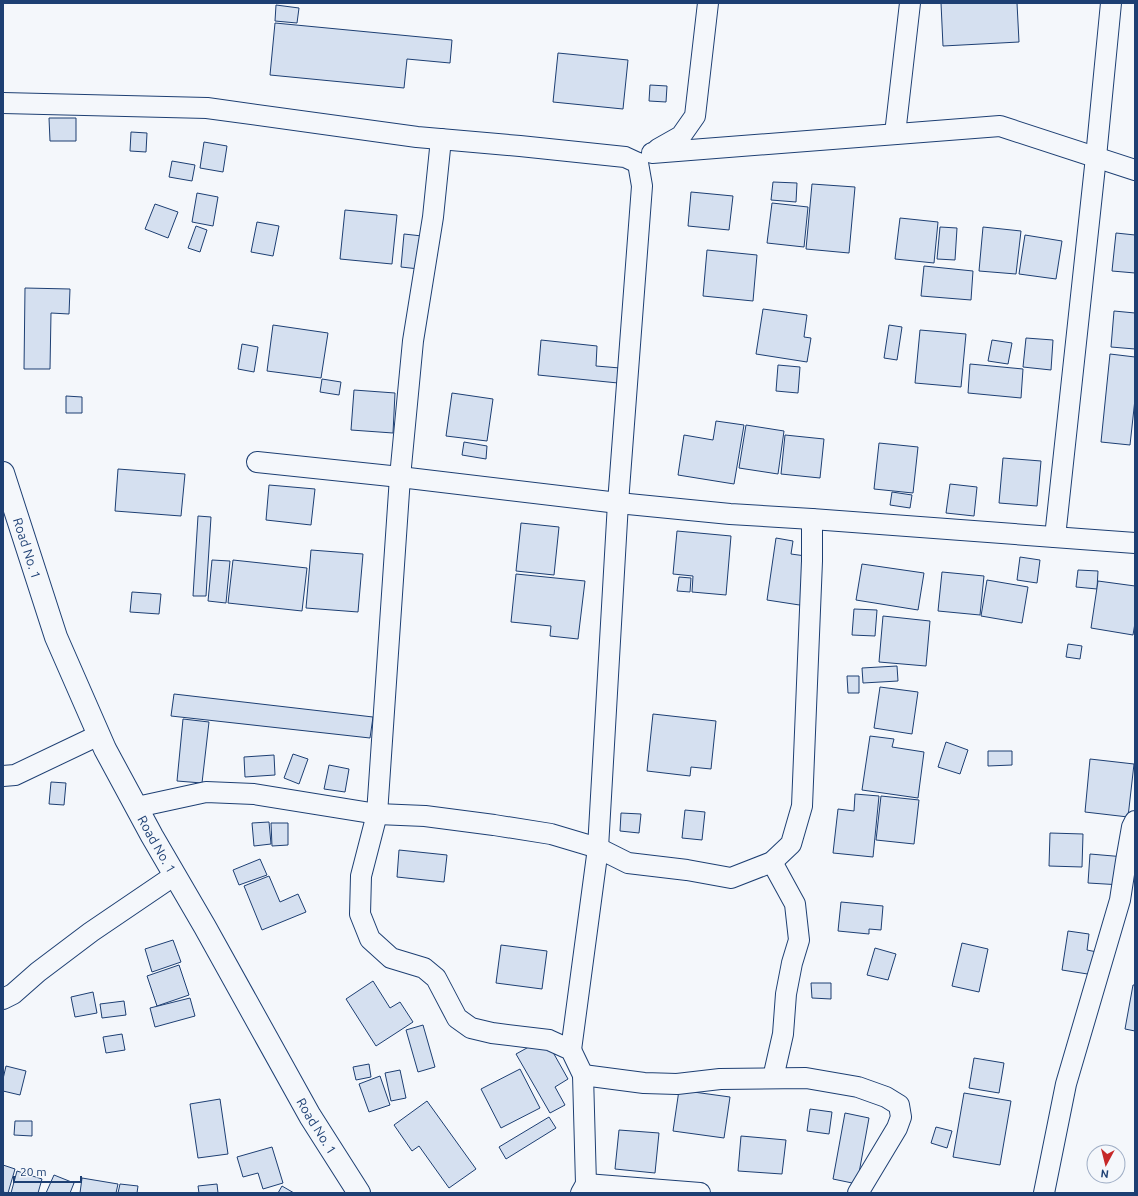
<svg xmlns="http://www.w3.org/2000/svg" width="1138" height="1196" viewBox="0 0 1138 1196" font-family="Ubuntu,sans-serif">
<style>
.building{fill:#d5e0f0;stroke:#1d3f73}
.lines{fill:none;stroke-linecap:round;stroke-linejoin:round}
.minor-casing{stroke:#1d3f73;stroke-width:22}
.trunk-casing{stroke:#1d3f73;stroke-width:24}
.minor{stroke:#f4f7fb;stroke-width:20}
.trunk{stroke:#f4f7fb;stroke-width:22}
.labels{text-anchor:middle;stroke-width:3;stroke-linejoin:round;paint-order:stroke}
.street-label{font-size:13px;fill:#1d3f73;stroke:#f4f7fb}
</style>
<rect width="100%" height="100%" fill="#f4f7fb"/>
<!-- building -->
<g class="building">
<path d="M941,3H1017L1019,42L943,46Z"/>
<path d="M276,5L299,8L297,23L275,21Z"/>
<path d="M275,23L452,40L450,63L407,59L404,88L270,75Z"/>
<path d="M558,53L628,60L623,109L553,102Z"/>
<path d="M650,85L667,86L666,102L649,101Z"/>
<path d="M49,118H76V141H50Z"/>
<path d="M131,132L147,133L146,152L130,151Z"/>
<path d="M204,142L227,146L223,172L200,168Z"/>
<path d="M172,161L195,165L192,181L169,177Z"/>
<path d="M773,182L797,183L796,202L771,200Z"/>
<path d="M812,184L855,187L849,253L806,249Z"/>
<path d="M691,192L733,196L729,230L688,226Z"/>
<path d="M197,193L218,197L213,226L192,222Z"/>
<path d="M772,203L808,207L804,247L767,243Z"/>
<path d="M155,204L178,212L168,238L145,229Z"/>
<path d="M345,210L397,215L392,264L340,259Z"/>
<path d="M900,218L938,222L934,263L895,259Z"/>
<path d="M257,222L279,226L273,256L251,252Z"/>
<path d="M196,226L207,230L200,252L188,248Z"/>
<path d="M940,227L957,228L955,260L937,259Z"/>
<path d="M983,227L1021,231L1016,274L979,271Z"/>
<path d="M1116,233L1135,235V273L1112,271Z"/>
<path d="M404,234L422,236L419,269L401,267Z"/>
<path d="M1025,235L1062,241L1056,279L1019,274Z"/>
<path d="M707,250L757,255L753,301L703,296Z"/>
<path d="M924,266L973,271L971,300L921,296Z"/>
<path d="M25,288L70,289L69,314L51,313L50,369H24Z"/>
<path d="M763,309L807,315L804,337L811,338L807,362L756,354Z"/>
<path d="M1114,311L1135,313V349L1111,347Z"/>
<path d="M273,325L328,333L321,378L267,371Z"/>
<path d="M889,325L902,327L897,360L884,358Z"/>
<path d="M920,330L966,334L961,387L915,383Z"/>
<path d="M1026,338L1053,340L1051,370L1023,367Z"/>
<path d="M541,340L597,346L596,366L620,368L618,383L538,375Z"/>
<path d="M992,340L1012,343L1008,364L988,361Z"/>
<path d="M242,344L258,347L254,372L238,369Z"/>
<path d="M1110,354L1135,357V399L1130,445L1101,442Z"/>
<path d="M970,364L1023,369L1021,398L968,393Z"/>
<path d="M778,365L800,367L798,393L776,391Z"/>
<path d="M322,379L341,382L339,395L320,392Z"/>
<path d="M354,390L395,393L393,433L351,430Z"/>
<path d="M452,393L493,399L487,441L446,436Z"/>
<path d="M66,396L82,397V413H66Z"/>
<path d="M716,421L744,425L734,484L678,475L684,435L713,440Z"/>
<path d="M746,425L784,431L778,474L739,468Z"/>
<path d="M785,435L824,439L820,478L781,474Z"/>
<path d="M464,442L487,446L486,459L462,455Z"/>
<path d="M879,443L918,447L913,493L874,489Z"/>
<path d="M1003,458L1041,461L1037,506L999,503Z"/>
<path d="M118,469L185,474L181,516L115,511Z"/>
<path d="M950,484L977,487L974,516L946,513Z"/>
<path d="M269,485L315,489L311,525L266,520Z"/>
<path d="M892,492L912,495L910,508L890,505Z"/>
<path d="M198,516L211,517L206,596H193Z"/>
<path d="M521,523L559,527L554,575L516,571Z"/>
<path d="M677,531L731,536L726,595L692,592L693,576L673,574Z"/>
<path d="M776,538L793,541L791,554L813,557L806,606L767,600Z"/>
<path d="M311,550L363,554L358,612L306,608Z"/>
<path d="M1020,557L1040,560L1037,583L1017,580Z"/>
<path d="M212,560L230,561L226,603L208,601Z"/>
<path d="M233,560L307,568L302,611L228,603Z"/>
<path d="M862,564L924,573L918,610L856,600Z"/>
<path d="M1078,570L1098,571L1097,589L1076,587Z"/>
<path d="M942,572L984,576L980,615L938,611Z"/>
<path d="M516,574L585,581L578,639L550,636L551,626L511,622Z"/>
<path d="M679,577L691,578L690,592L677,591Z"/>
<path d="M987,580L1028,587L1022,623L981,616Z"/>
<path d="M1098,581L1135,586V623L1133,635L1091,628Z"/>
<path d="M132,592L161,594L159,614L130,612Z"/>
<path d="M854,609L877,610L875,636L852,635Z"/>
<path d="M883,616L930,621L926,666L879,662Z"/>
<path d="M1068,644L1082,646L1080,659L1066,657Z"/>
<path d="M897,666L898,681L863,683L862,668Z"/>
<path d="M847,676H859V693H848Z"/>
<path d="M880,687L918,692L912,734L874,728Z"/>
<path d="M174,694L373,717L370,738L171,716Z"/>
<path d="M653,714L716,721L711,769L691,767L690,776L647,771Z"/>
<path d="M183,719L209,722L202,783L177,781Z"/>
<path d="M870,736L894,739L892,747L924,752L918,798L862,790Z"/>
<path d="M946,742L968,750L960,774L938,767Z"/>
<path d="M988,751H1012V765L988,766Z"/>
<path d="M293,754L308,759L299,784L284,778Z"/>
<path d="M274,755L275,775L245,777L244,757Z"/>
<path d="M1090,759L1134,764L1128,817L1085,812Z"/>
<path d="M329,765L349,769L345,792L324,789Z"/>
<path d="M51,782L66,783L64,805L49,804Z"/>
<path d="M855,794L879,796L873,857L833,853L838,809L854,811Z"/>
<path d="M881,796L919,800L914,844L876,840Z"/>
<path d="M685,810L705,812L702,840L682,838Z"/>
<path d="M621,813L641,814L639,833L620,831Z"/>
<path d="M269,822L271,844L254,846L252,823Z"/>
<path d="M271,823H288V845L272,846Z"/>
<path d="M1050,833L1083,834L1082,867L1049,866Z"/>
<path d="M399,850L447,855L444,882L397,877Z"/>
<path d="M1090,854L1125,857L1122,885L1088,883Z"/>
<path d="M260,859L267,875L239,885L233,870Z"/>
<path d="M269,876L280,902L298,894L306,912L262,930L244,886Z"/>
<path d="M841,902L883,906L881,930L869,929V934L838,931Z"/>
<path d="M1068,931L1089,934L1087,950L1097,952L1094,975L1062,970Z"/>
<path d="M173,940L181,962L152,972L145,949Z"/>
<path d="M962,943L988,949L979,992L952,986Z"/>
<path d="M501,945L547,951L542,989L496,983Z"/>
<path d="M875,948L896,954L888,980L867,975Z"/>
<path d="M179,965L189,995L157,1006L147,976Z"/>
<path d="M373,981L390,1008L400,1002L413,1022L376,1046L346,999Z"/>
<path d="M811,983H831V999L812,998Z"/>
<path d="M1133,985H1135V1031L1125,1029Z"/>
<path d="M93,992L97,1013L75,1017L71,997Z"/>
<path d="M190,998L195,1016L155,1027L150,1008Z"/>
<path d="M124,1001L126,1015L102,1018L100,1004Z"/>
<path d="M423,1025L435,1067L418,1072L406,1030Z"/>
<path d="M122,1034L125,1050L106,1053L103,1037Z"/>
<path d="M545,1038L568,1079L555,1087L565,1105L550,1113L516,1054Z"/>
<path d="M974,1058L1004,1063L999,1093L969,1088Z"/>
<path d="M369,1064L371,1077L356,1080L353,1067Z"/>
<path d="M6,1066L26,1071L20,1095L3,1091V1079Z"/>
<path d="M520,1069L540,1108L501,1128L481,1089Z"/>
<path d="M400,1070L406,1098L391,1101L385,1073Z"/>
<path d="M380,1076L390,1105L369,1112L359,1084Z"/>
<path d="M679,1090L730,1097L724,1138L673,1131Z"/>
<path d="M964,1093L1011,1101L1000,1165L953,1157Z"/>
<path d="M220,1099L228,1154L198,1158L190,1104Z"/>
<path d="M427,1101L476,1169L449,1188L419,1146L412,1151L394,1125Z"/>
<path d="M810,1109L832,1112L829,1134L807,1131Z"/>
<path d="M845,1113L869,1118L857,1184L833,1179Z"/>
<path d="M549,1117L556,1128L506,1159L499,1147Z"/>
<path d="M15,1121H32V1136L14,1135Z"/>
<path d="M936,1127L952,1131L947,1148L931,1143Z"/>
<path d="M619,1130L659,1133L655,1173L615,1169Z"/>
<path d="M741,1136L786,1140L782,1174L738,1171Z"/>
<path d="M272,1147L283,1183L263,1189L258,1173L243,1177L237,1157Z"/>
<path d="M3,1165L15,1169L8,1193L3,1192Z"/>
<path d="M17,1171L42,1179L38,1193H11Z"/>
<path d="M54,1175L74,1183L70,1193H46Z"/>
<path d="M82,1178L118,1184L116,1193H80Z"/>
<path d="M120,1184L138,1186L137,1193H118Z"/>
<path d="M217,1184L218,1193H199L198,1186Z"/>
<path d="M282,1186L294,1193H278Z"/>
</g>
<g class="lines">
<defs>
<g id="minor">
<path d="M3,103L207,108L417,137L520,146L625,157L638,163"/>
<path d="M895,134L910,3"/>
<path d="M441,139L433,217L413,341L400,477L377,814L361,876L360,914L370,939L391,958L424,968L436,978L457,1018L471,1028L492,1033L549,1040L571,1050L583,1075L586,1184L581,1193"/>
<path d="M658,149L681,136L695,116L708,3"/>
<path d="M652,153L1000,126L1135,170"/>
<path d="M257,462L400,477L618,503L730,514L812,519L1135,543"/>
<path d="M1055,537L1096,157L1111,3"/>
<path d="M3,776L15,775L99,735"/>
<path d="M137,807L206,792L254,794L377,814L425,816L494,825L551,834L598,848L628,863L687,870L731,878L772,862L791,844L802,806L812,561V519"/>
<path d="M772,862L795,904L799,940L792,963L786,994L783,1034L773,1078"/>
<path d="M3,999L13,994L38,972L91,932L175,875"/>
<path d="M571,1050L598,848L618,503L642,186L638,163"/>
<path d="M583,1075L644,1083L677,1084L720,1079L806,1078L858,1087L886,1097L899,1105L901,1117L897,1128L858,1193"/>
<path d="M586,1184L700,1193"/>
<path d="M1044,1193L1066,1084L1120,900L1126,861L1132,827L1135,821"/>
</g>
<g id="trunk">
<path id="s1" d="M3,473L56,637L105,749L152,836L205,927L310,1116L359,1193"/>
</g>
</defs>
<!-- minor casing -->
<use href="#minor" class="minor-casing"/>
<!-- trunk casing -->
<use href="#trunk" class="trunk-casing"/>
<!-- minor -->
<use href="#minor" class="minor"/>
<!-- trunk -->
<use href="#trunk" class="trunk"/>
</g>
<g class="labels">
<!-- street labels -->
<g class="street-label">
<text dy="5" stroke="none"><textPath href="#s1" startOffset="79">Road No. 1</textPath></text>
<text dy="5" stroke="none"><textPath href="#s1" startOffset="403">Road No. 1</textPath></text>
<text dy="5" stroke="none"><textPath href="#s1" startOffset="727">Road No. 1</textPath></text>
</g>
</g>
<!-- border -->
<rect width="1138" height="1196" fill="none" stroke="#1d3f73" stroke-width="8"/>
<!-- north arrow -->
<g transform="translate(1106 1164) rotate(187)"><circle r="19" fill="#f4f7fb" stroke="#9eadc5"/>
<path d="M0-3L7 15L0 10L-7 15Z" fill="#c62828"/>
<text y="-6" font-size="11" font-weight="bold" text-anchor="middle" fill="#1d3f73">N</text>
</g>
<!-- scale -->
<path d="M14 1176v6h67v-6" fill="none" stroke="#1d3f73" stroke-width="2"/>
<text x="20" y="1176" font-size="12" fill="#1d3f73" stroke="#f4f7fb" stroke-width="3" paint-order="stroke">20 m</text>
</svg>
